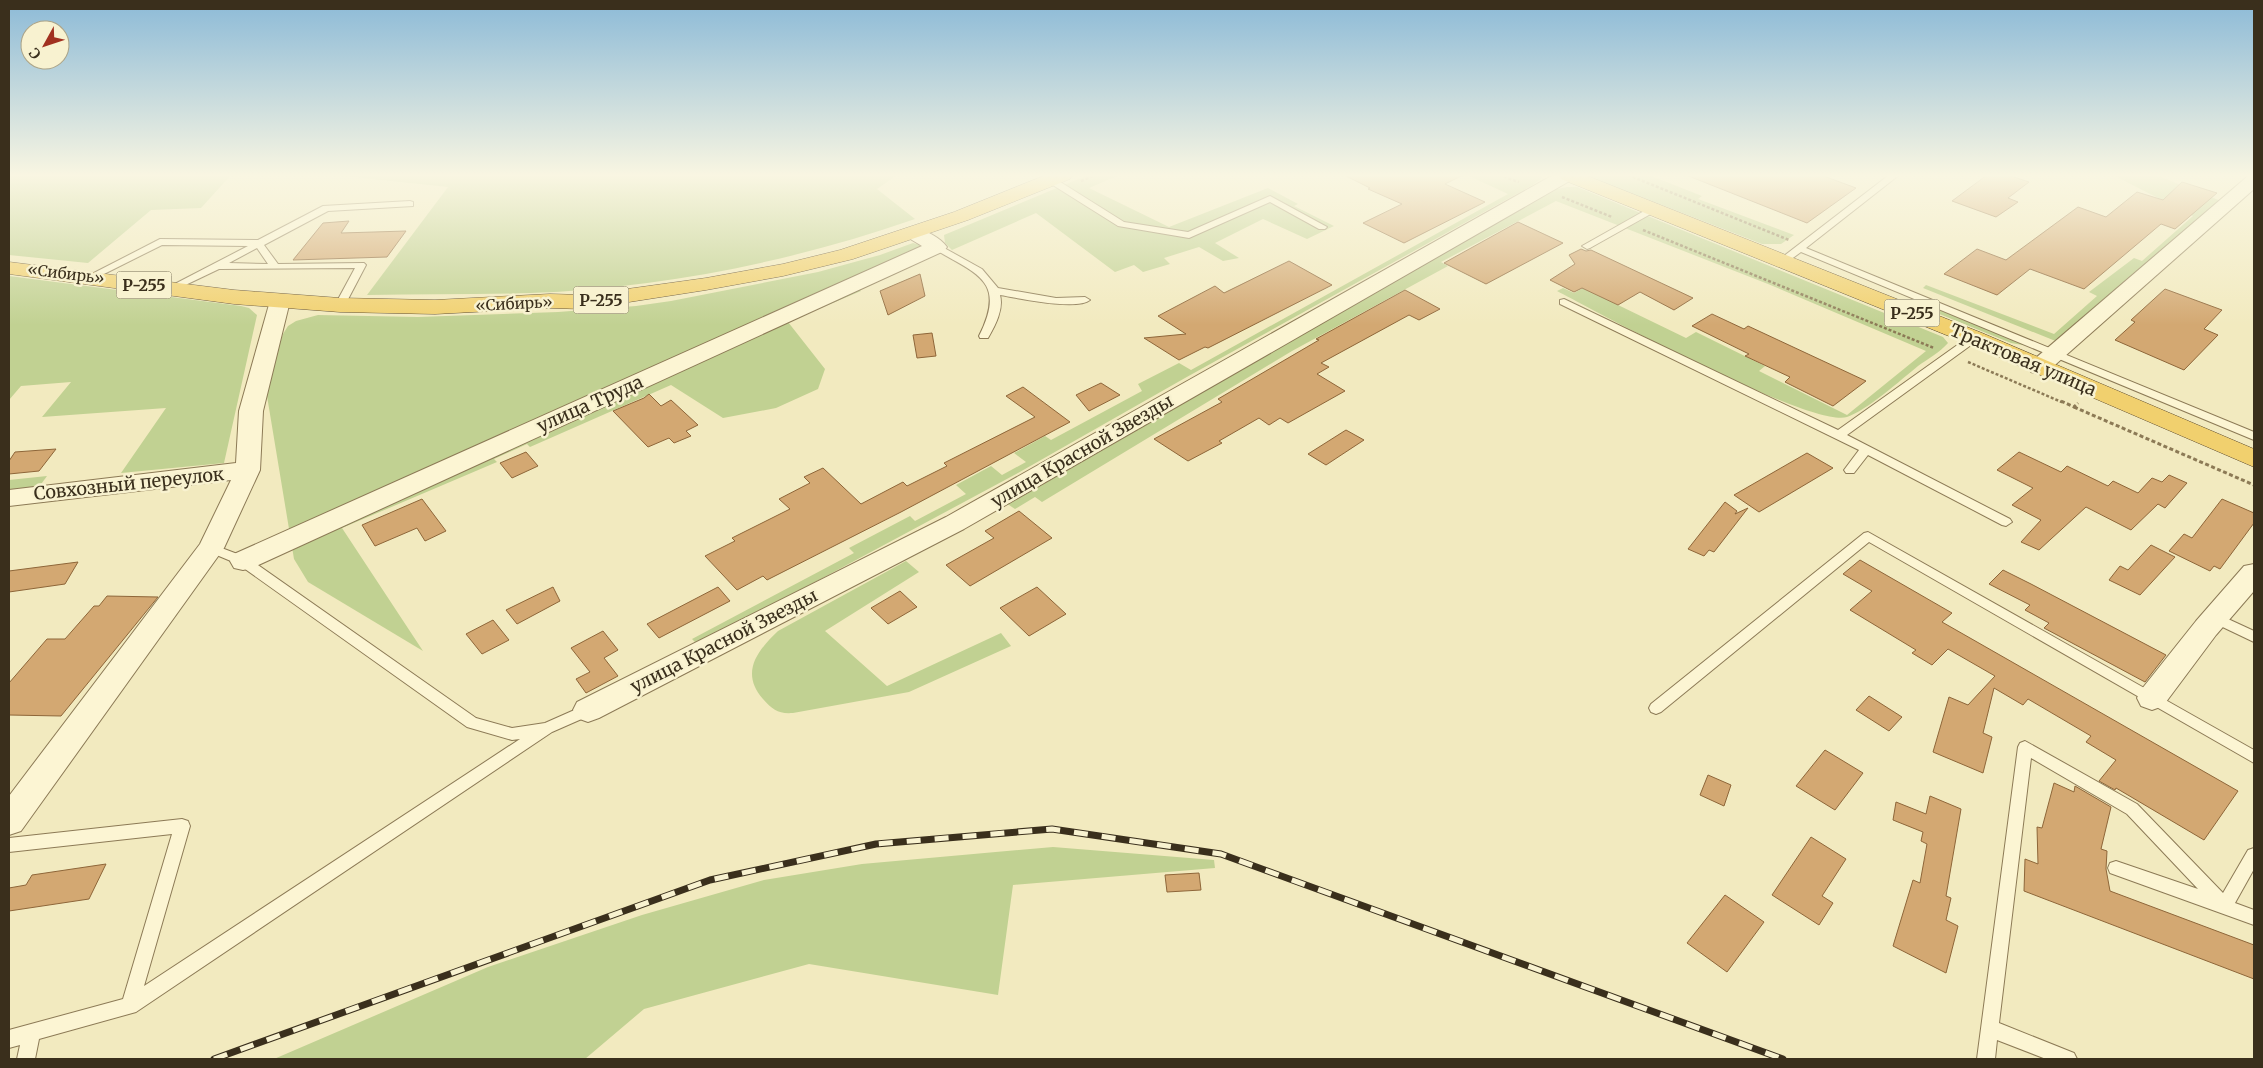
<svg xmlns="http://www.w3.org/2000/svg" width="2263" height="1068" viewBox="0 0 2263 1068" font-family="Merriweather,serif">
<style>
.green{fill:#c1d192}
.building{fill:#d3a872;stroke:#8e6639}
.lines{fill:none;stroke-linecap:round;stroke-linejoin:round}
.service-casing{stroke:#8c7a56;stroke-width:2}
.minor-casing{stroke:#8c7a56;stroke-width:2}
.trunk-casing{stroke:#5a472b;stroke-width:1}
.path-far1{stroke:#8c7a56;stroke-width:2.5;stroke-dasharray:3 2;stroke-linecap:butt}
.path{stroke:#8c7a56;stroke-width:3;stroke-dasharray:4 2.5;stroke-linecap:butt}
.service{fill:#fcf5d3;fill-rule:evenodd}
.minor{fill:#fcf5d3;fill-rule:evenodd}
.trunk{fill:#f1d06e;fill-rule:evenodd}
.rail-casing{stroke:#3a2f1c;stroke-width:7}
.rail{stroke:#f8f2d0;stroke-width:5;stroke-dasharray:14;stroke-linecap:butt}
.labels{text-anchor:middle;stroke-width:5;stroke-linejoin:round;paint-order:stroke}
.far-street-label{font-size:15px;fill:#3a2f1c;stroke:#f8f2d0}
.shield{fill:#f8f2d0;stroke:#736a52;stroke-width:1}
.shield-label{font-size:16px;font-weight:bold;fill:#3a2f1c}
.street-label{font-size:18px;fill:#3a2f1c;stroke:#f8f2d0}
</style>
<rect width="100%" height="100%" fill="#f2eabf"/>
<!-- green -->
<g class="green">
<path d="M9,175H231L201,208L151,210L88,263L9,255Z"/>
<path d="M335,175H897L877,189L915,219C792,262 660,288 530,293C476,295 421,294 367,295L448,187Z"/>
<path d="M1088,175H1119L1089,188L1169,227L1268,188L1298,204L1294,206L1334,226L1307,239L1263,219L1215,243L1239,258L1223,261L1199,247L1164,258L1170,264L1143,272L1134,265L1115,272L1036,213L952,250L945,243L944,235Z"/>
<path d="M1467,175L1542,176L1541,179L1531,186L1185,378L1018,473L698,645L692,639L854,553L849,548L910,516L915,521L966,494L956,485L991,466L1002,475L1026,462L1014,453L1045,436L1051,440L1142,391L1138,384L1179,363L1191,370L1508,194Z"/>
<path d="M1585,175H1649L1702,196L1698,199L1794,235L1781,244H1762Z"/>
<path d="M2113,175H2156L2221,201L2058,342L1923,288L1926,285L2054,334L2097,296L2089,292L2134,258L2142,261L2193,216Z"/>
<path d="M1567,187H1577L1943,337L1948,343C1940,352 1928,359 1918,366C1902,379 1866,411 1847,417C1811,428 1601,314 1557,291L1563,288L1574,293L1583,288L1686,338L1696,332L1765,366L1759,371L1847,415L1926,351L1768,284L1556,201L1441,262L1448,266L1292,351L1042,502L1035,497L1015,509L1006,503L1553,190Z"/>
<path d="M913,243L927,247L857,288L861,291L788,322L825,369L818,389L776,408L723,418L671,385L530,447L527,444L494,459L497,462L342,528L423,651L308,582L294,559L267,396L272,368L283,334L288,326L296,321L318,315L418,317L558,312L636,306L671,301L818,272L880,255Z"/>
<path d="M9,276L241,306L249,308L257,315L224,463L121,473L166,408L42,417L71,382L21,386L9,400Z"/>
<path d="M1909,294L2034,347L2011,343L1922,307L1914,302Z"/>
<path d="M47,476L36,491L9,493V480Z"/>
<path d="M906,561L919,572L825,631L887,686L1001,633L1011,646L909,692L793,713C778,714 773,710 763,699C740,673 757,651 778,631Z"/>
<path d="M1053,847L1214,860L1215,868L1013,885L998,995L809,964L644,1009L585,1059H274L488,967L642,915L764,880L862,864Z"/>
</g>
<!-- building -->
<g class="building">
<path d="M1344,175H1463L1445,184L1485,202L1404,243L1363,223L1402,204L1368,189L1370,188Z"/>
<path d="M1686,175H1821L1856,188L1807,223Z"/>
<path d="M1987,175H2008L2029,182L2008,198L2018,202L1996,217L1952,201Z"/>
<path d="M2182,182L2217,193L2175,229L2161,224L2084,289L2030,269L1997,295L1944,274L1977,249L2006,260L2078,207L2106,217L2137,192L2163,200Z"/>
<path d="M349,221L341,233L406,231L387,257L293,260L323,223Z"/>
<path d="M1518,222L1563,243L1486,284L1444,263Z"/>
<path d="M1581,249L1586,251L1591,250L1693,298L1674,310L1640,292L1618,305L1582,288L1574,292L1550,280L1575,264L1569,255Z"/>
<path d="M1289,261L1332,285L1208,348L1205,347L1179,360L1144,338L1186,334L1158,316L1215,286L1224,293Z"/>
<path d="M920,274L925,296L888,315L880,291Z"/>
<path d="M2165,289L2222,310L2204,329L2218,335L2184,370L2115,340L2135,322L2131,320Z"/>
<path d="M1405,290L1440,309L1419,320L1409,315L1321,363L1329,367L1317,374L1345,391L1288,423L1280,418L1269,425L1259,418L1219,441L1222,443L1188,461L1154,439L1222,402L1218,399L1319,340L1316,339Z"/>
<path d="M1712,314L1744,329L1748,326L1866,381L1833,406L1785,382L1790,377L1745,356L1749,354L1692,326Z"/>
<path d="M932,333L936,356L917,358L913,335Z"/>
<path d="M1101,383L1120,395L1089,411L1076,395Z"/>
<path d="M1023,387L1070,422L901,512L767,580L763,576L737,590L705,556L735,541L732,538L790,509L779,499L810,483L804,477L823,468L861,504L903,482L907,486L947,466L944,463L1035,417L1006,396Z"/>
<path d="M649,394L661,406L671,400L698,425L686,431L691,436L674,443L669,438L648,447L613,411L644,398Z"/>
<path d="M1346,430L1364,440L1326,465L1308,454Z"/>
<path d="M56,449L39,471L9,474V461L15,452Z"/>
<path d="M526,452L538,466L512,478L500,463Z"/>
<path d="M2019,452L2061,472L2067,466L2108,486L2113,481L2138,493L2152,478L2162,482L2169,475L2187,483L2165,508L2158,504L2131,530L2086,507L2039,550L2021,542L2041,520L2012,505L2033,488L1997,470Z"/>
<path d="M1807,453L1833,468L1759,512L1734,495Z"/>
<path d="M422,499L446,531L425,541L417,528L375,546L362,525Z"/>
<path d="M2222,499L2254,513V523L2220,569L2214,566L2210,571L2169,551L2184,534L2192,538Z"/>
<path d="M1725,502L1737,511L1735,514L1748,508L1714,552L1709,550L1704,556L1688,549Z"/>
<path d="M1019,511L1052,538L970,586L946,565L994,538L985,531Z"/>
<path d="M2151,545L2175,557L2140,595L2109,580L2120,566L2128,570Z"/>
<path d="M1860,560L1952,613L1942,622L2238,791L2204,840L2116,788L2115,790L2099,781L2116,760L2086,742L2091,736L2028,699L2023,705L1994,688L1983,733L1992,737L1983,773L1933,752L1949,697L1968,705L1995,676L1948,649L1932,665L1912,653L1916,650L1850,610L1872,591L1843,574Z"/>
<path d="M78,562L65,584L9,592V571Z"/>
<path d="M2003,570L2031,584L2166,655L2145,682L2044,628L2049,623L2025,610L2030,605L1989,584Z"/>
<path d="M553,587L560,601L517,624L506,610Z"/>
<path d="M718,587L730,601L659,638L647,624Z"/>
<path d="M1037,587L1066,614L1029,636L1000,608Z"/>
<path d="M900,591L917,607L888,624L871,608Z"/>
<path d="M107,596L158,597L61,716L9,715V683L47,639H65L94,606H99Z"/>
<path d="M493,620L509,640L482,654L466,634Z"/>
<path d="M603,631L618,650L604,658L618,676L586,693L576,679L590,672L571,648Z"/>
<path d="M1869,696L1902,717L1889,731L1856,710Z"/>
<path d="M1825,750L1863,773L1835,810L1796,786Z"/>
<path d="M1708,775L1731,785L1724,806L1700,795Z"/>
<path d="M2054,783L2074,792L2075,786L2111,807L2101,849L2107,851L2106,869L2110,891L2254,945V979L2024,891L2025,859L2038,864L2037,827L2042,828Z"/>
<path d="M1930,796L1961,809L1946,896L1951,898L1946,920L1958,926L1946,973L1893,946L1913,880L1920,883L1927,844L1921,841L1923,832L1893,820L1896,802L1926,814Z"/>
<path d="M1811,837L1846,859L1822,896L1833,903L1819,925L1772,895Z"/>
<path d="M106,864L89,899L9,911V888L26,885L32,875Z"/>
<path d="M1199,873L1201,890L1167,892L1165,875Z"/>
<path d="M1725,895L1764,922L1727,972L1687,943Z"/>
</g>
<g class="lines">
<defs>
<g id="service">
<path d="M1889,175H1899L1806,248L2254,432V440L1801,252L1786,263H1780V259Z"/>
<path d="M1048,178H1054L1124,222L1188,232L1270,196L1327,227L1325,229H1319L1270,202L1189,238L1118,226L1048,182Z"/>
<path d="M410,201L413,202V206L328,211L264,245L278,264L364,263L366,265L345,305L340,308L335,305L355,268L219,269L175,290L172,291L167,288L248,246L162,245L94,279H88L86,277L160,239L258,240L323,206ZM257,248L268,264L229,263Z"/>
<path d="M1653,206L1656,207V211L1590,248L1587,249L1582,246Z"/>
<path d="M937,244L982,269L998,288L1056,298L1085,297L1090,300C1077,311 1018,298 1000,295C1004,309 995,326 988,338H980L979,336C1007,281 977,274 934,249L932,247Z"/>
<path d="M1564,299L1838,430L1970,336H1978V340L1847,435L2010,519L2012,522L2006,526L2002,525L1868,455L1854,473H1846L1844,470L1859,450L1560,304V300Z"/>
<path d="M1868,532L2254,750V763L1869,542L1661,712L1656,714L1651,712L1649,708L1651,704L1864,533Z"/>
<path d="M211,544L248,558L476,718L512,728L545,723L588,704L593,706L595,710L593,714L552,732L136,1012L39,1039L35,1059H17L20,1045L9,1048V1030L123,999L172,834L9,852V838L182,819L188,821L190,826L144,986L520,739L512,740L467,727L238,564L207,551L205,548Z"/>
<path d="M2215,613L2254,631V642L2210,621L2208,618L2210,615Z"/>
<path d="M2025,741L2137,804L2223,893L2248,850L2254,848V869L2235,903L2254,910V925L2110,873L2108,868L2110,863L2116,861L2198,889L2127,814L2031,758L1999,1023L2074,1053L2077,1059H2046L1997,1040L1995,1059H1977L2018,747L2020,743Z"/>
</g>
<g id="minor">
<path d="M1553,175H1576L1573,179L964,529L599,718L588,722L577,718L573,710L577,702L946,517Z"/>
<path d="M2254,175V189L2047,372L2039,374L2031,372L2028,367L2031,362L2248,176Z"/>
<path d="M914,227C925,230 941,238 947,247L944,251L252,568L243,570L234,568L230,561L234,554L922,246L907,237L904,233L907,229Z"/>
<path d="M280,295L287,297L290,301L263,411L260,470L224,548L21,831L9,835V796L200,544L231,480L9,506V490L236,463L239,411L270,301L273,297Z"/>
<path d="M2254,564V591L2216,635L2163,706L2152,710L2141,706L2137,698L2141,690L2196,621L2244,566Z"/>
</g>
<g id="trunk">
<path d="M1046,175H1072L1070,179L968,220L853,259L783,276L706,290L584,309L550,308L435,314L340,312L234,304L9,274V262L234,290L340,298L435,300L550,294L584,295L706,278L783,264L840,250L954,212Z"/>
<path d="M1559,175H1585L1982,333L2254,449V467L1966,343L1561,179Z"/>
</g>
</defs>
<!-- service casing -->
<use href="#service" class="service-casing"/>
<!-- minor casing -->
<use href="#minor" class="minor-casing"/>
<!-- trunk casing -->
<use href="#trunk" class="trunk-casing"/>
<!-- path-far1 -->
<g class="path-far1">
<path d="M1499,175L1519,182"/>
<path d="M1628,175L1789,240"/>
<path d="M1081,181L1095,175"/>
<path d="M1562,197L1612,217"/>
<path d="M1643,230L1934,348"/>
<path d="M1968,362L2064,403"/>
</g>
<!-- path -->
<g class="path">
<path d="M2061,401L2074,407L2078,403"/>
<path d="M2074,407L2254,485"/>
</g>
<!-- service -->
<use href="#service" class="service"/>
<!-- minor -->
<use href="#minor" class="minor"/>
<!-- trunk -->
<use href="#trunk" class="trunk"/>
<defs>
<path id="rail" d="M214,1059L710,880L876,844L1052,829L1221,854L1783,1059"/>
</defs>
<!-- rail casing -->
<use href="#rail" class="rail-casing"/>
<!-- rail -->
<use href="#rail" class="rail"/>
</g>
<!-- sky -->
<linearGradient id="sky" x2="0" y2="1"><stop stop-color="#8cbad7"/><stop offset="0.54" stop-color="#f9f6e2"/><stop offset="1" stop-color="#f9f6e2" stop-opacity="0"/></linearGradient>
<rect width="2263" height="325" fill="url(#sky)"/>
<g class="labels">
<!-- far-street labels -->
<g class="far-street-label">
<text transform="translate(66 274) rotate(7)" y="5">«Сибирь»</text>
<text transform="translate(514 304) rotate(-3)" y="5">«Сибирь»</text>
</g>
<!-- shield labels -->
<g class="shield">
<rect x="116.5" y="271.5" width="55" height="27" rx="4"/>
<rect x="573.5" y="286.5" width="55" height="27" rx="4"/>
<rect x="1884.5" y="299.5" width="55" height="27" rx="4"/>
</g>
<g class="shield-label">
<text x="144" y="291">Р-255</text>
<text x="601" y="306">Р-255</text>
<text x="1912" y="319">Р-255</text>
</g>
<!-- street labels -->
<g class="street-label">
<text transform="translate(2023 360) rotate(23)" y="6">Трактовая улица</text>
<text transform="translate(590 404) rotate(-24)" y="6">улица Труда</text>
<text transform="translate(1082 451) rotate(-30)" y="6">улица Красной Звезды</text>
<text transform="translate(129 484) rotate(-6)" y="6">Совхозный переулок</text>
<text transform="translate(724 641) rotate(-27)" y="6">улица Красной Звезды</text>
</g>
</g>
<!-- border -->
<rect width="2263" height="1068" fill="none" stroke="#3a2f1c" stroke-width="20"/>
<!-- north arrow -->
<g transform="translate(45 45) rotate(230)"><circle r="24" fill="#f8f2d0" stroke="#aca488"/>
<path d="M0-4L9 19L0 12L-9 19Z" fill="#a13120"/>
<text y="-8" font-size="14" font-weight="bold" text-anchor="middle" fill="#3a2f1c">С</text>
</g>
</svg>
